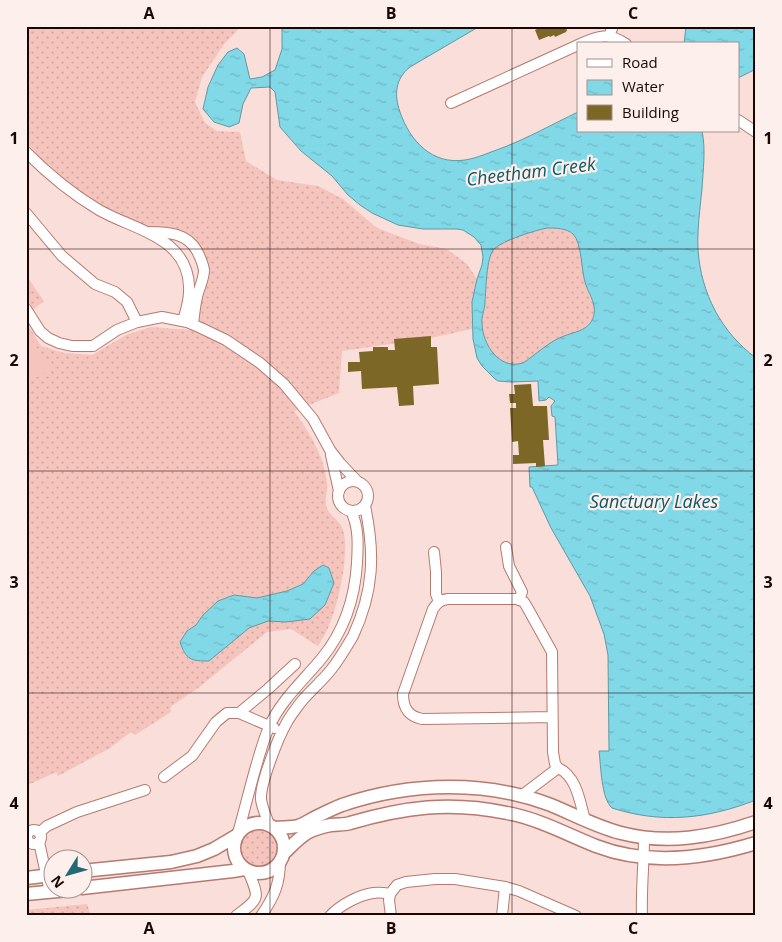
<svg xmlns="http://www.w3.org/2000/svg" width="782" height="942" viewBox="0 0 782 942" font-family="'Open Sans',sans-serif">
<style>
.grass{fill:url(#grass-dots);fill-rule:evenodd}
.park{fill:#f5c5bd}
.water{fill:url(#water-ripples);stroke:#6299a3;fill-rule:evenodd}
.building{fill:#7c6727}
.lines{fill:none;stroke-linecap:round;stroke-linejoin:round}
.minor-casing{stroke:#b57b70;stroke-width:12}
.tertiary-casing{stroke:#b57b70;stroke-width:15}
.minor{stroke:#fff;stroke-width:10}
.tertiary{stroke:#fff;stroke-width:12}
.grid{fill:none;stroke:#1a0604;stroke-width:1;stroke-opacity:0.55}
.labels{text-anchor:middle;stroke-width:4.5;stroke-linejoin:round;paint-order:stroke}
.water-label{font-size:18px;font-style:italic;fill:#0d5964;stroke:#fcefec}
.neatline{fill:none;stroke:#1a0604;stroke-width:2}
.grid-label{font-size:16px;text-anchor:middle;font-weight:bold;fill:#1a0604}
</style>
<defs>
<pattern id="grass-dots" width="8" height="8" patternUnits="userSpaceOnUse" patternTransform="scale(1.25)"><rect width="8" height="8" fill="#f5c5bd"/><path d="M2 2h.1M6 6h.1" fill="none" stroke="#d1a8a1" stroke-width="1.8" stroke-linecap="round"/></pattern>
<pattern id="water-ripples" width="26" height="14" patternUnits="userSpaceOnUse" patternTransform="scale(1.25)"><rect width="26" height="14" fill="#81d8e7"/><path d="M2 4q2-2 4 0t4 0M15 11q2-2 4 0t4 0" fill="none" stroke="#6fb8c4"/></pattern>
</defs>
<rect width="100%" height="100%" fill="#f9ded9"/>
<!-- grass -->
<g class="grass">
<path d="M53,26H242L225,43L202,77L195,102L205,123L217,131L240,132L246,161L277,180L318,186L343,199L377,228L419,244L447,249L467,264L477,279L472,302V329L426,339L342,351L339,393L294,411C309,432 324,455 327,483C328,490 325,498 326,505C328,516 340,519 343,530C350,552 339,601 330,623C327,632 322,639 318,646L291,629L267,632L198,688L173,705L170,708L171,712L135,735L132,732L124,737L110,748L58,776L56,772L26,786V322L41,346L64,353L92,355L126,335L151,327L191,330L198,313L207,268L181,233L140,225L108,211L80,193L48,167L26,142V28H50ZM329,568L334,583L325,605L286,622L268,621L249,628L209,661C191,661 185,660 180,642L187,631L196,625L203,615L219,601L234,595L257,598L287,591L303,584L314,571Z"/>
<path d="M547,228C556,228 566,228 572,234C583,243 581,272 586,285C588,293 593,299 594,307C595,312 594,317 591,321C587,328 577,333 569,337C554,345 537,353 523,363C499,370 483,345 482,324C481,316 485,307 486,298C486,286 486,258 494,249C504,240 533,231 547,228Z"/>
<path d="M26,275L44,301L26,315Z"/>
<path d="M253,828C268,827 283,837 277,854C265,890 212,847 253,828Z"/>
<path d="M87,904L91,916H26V910Z"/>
</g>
<!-- park -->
<path class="park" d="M26,331L50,369L26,384Z"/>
<!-- water -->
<g class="water">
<path d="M282,26H480L410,67C395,79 394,95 400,112C410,141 432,165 465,160C478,158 490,152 502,148C528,138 553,124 578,112V131H702C706,150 703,170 702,189C700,209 697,230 698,250C701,293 721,332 756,358V800C707,819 662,824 612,808C601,798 601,766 599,751H609L608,655L604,634L590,596L551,528L532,487H530L529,467L558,465L555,417L552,416L551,406L555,401L549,397L546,400L539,401L538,381L511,382L498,381L495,379L482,366L477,358L473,339L472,302L477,279L482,265L483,257L481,245L474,237L463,230L457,229H423L398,225L372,213L360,205L348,195L332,176L301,151L280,127L275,92L270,87L251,88L243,104L239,123L229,127L214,122L203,109L208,87L218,65L228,52L237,48L244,54L250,79L262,77L275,70L282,49ZM547,228C556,228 566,228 573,234C582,243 581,269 585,282C587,290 593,298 594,307C595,312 594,317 591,322C585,331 574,332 564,336C548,342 537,354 523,363C499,370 483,345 482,324C481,317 485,309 485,302C486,290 486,258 494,249C504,240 533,231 547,228Z"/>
<path d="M686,26H756V69L738,78V44H684Z"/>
<path d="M323,565L329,568L334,583L325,605L310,619L286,622L268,621L249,628L209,661C191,661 186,660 180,642L187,631L196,625L203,615L218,601L234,595L257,598L287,591L303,584L314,571Z"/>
</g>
<!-- building -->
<g class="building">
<path d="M543,26H565L567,30L566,32L555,37L554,35L550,37L549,36L539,40L535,30Z"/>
<path d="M431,336V347H437L439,384L413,386L414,405L399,406L397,387L362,389L361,371L348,372V362H360L359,352L373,351V347H388V350H395L394,339Z"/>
<path d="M531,384L533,406H547L549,440H543L545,466L536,467V463L513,464V455H519L518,441L512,442L510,408H516V403H510L509,394H515L514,385Z"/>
</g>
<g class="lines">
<defs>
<g id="minor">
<path d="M609,36L613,26"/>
<path d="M580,44C598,36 609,32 626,44"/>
<path d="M451,103L578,45"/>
<path d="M738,120L756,132"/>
<path d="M26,152C48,174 72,194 99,210C134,230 188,237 189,287C190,299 186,310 183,321"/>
<path d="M26,213L62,256L95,284L115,292L127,302L137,322"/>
<path d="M149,232C168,232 187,233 197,251C200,257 203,264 204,270C204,279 199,288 197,297C195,306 194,315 193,324"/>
<path d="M26,309L40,331L48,338L59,343L72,346H93L117,330L137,322L162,317L187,322L201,328L226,340L260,363L284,384L313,419L330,450L340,463L356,480"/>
<path d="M331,455L339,491"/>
<circle cx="353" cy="496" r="15"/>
<path d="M506,547L509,566L522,592L519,600"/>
<path d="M434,552L436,572V594L439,602"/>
<path d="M239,713L268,689L295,664"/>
<path d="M552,717L422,719C408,716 403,708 403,694L433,609C437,603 440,600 448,599H517L524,602L527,607L552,652L553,752L555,764L558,768"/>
<path d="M164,777L192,756L216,722L227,713H239L274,728"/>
<path d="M521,796L558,768C577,776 580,803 585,820"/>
<path d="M269,824C266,816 262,808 261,799C260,784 278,738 286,724C290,716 296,709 301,702C310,691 321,682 330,671C339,660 346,648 353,636C374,591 375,553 365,506"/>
<circle cx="34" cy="837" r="7"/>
<path d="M39,833L47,826L77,812L145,790"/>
<path d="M238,833C244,812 249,791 255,770C259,756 263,741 269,727C281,700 304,680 322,658C344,631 355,597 357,563C358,545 359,527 351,511"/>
<path d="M39,842L50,892"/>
<path d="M390,894L389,900L391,916"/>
<path d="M236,916C260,898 260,899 248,871"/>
<path d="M261,916C274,897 280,884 280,861"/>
<path d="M330,916C340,905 359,895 373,893C379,892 385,893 390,894L397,885L406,882L435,879H455L505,887L519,891L576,916"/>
<path d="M502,916L505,887"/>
<path d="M642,916C641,890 644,864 644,838"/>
</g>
<g id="tertiary">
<circle cx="259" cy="848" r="25"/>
<path d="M275,828C282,827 290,828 298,826C305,824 311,819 318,816C326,812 334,808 342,805C377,793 414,787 450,787C484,787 519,793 551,805C575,815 597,827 621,833C667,845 712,837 756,822"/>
<path d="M284,853C302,836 305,830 331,825C338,824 344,825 350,823C405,807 450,801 507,813C539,819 566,834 596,846C648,866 704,859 756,843"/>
<path d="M82,871L171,862L197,856L214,849L236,836"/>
<path d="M26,878L52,875"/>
<path d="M82,888L233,871L244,869"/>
<path d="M26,894L68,890"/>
</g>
</defs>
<!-- minor casing -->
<use href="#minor" class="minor-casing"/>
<!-- tertiary casing -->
<use href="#tertiary" class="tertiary-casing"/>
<!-- minor -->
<use href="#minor" class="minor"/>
<!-- tertiary -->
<use href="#tertiary" class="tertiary"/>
</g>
<!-- grid -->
<path class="grid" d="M270,26V916M512,26V916M26,249H756M26,471H756M26,693H756"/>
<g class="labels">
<!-- water labels -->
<g class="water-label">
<text transform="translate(531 172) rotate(-7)" y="6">Cheetham Creek</text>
<text x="654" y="508">Sanctuary Lakes</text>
</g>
</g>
<!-- border -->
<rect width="782" height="942" fill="none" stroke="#fcefec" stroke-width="55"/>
<!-- legend -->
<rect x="577" y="42" width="162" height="90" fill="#fcefec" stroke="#a2928f"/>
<rect x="587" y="59" width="25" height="8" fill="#ffffff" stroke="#a2928f"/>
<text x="622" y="68" font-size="15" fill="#1a0604">Road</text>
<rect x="587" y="80" width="25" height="15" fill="url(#water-ripples)" stroke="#a2928f"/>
<text x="622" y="92" font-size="15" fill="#1a0604">Water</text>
<rect x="587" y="105" width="25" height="15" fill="#7c6727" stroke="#a2928f"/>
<text x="622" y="118" font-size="15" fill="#1a0604">Building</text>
<!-- north arrow -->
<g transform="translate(68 874) rotate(233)"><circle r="24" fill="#fcefec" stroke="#a2928f"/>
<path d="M0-4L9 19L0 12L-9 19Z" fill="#206975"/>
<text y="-8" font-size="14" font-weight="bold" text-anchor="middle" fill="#1a0604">N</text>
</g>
<rect x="28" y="28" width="726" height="886" class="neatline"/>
<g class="grid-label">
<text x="149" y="19">A</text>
<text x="391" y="19">B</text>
<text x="633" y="19">C</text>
<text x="14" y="144">1</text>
<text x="768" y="144">1</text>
<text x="14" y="366">2</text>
<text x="768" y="366">2</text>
<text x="14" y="588">3</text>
<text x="768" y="588">3</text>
<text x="14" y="809">4</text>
<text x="768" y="809">4</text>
<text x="149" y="934">A</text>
<text x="391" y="934">B</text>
<text x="633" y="934">C</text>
</g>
</svg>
